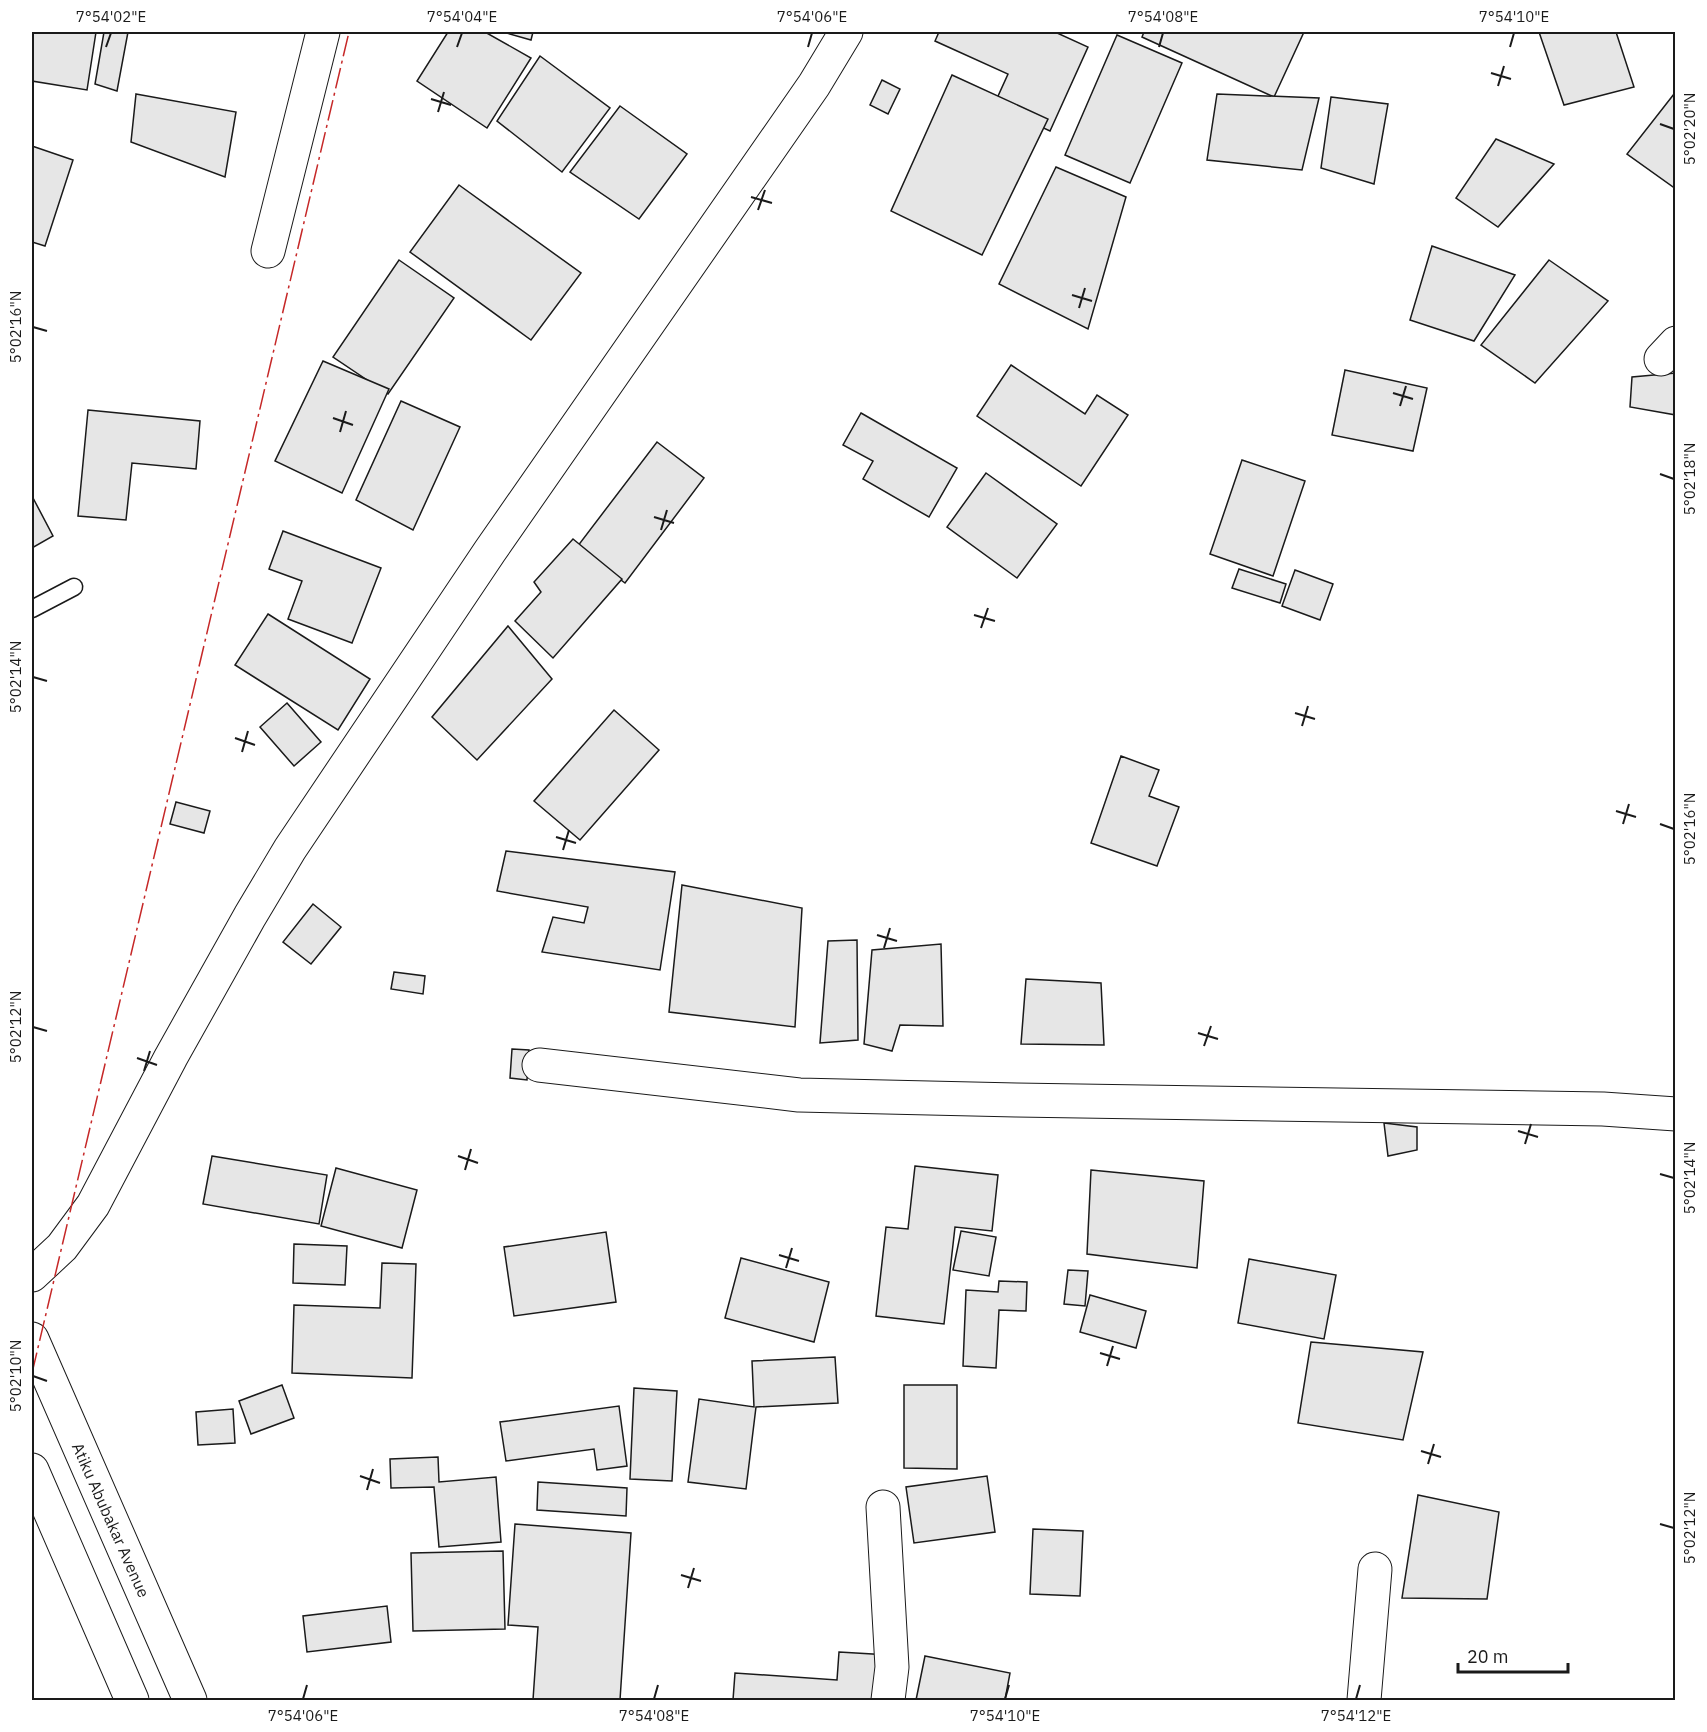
<svg xmlns="http://www.w3.org/2000/svg" width="1707" height="1732" viewBox="0 0 1707 1732" font-family="'IBM Plex Sans',sans-serif">
<style>
.building{fill:#e6e6e6;stroke:#1a1a1a;stroke-width:1.5}
.lines{fill:none;stroke-linecap:round;stroke-linejoin:round}
.service-casing{stroke:#1a1a1a;stroke-width:19}
.minor-casing{stroke:#1a1a1a;stroke-width:35}
.primary-casing{stroke:#1a1a1a;stroke-width:35}
.service{stroke:#fff;stroke-width:16}
.minor{stroke:#fff;stroke-width:33}
.primary{stroke:#fff;stroke-width:33}
.power{stroke:#c62828;stroke-width:1.5;stroke-dasharray:21 4.5 3 4.5;stroke-linecap:butt}
.ticks{fill:none;stroke:#1a1a1a;stroke-width:2}
.labels{text-anchor:middle;stroke-width:4.5;stroke-linejoin:round;paint-order:stroke}
.street-label{font-size:16px;fill:#1a1a1a;stroke:#fff}
.neatline{fill:none;stroke:#1a1a1a;stroke-width:2}
.ticks-label{font-size:15px;text-anchor:middle;fill:#1a1a1a}
</style>
<rect width="100%" height="100%" fill="#fff"/>
<!-- building -->
<g class="building">
<path d="M32,32H96L87,90L32,81Z"/>
<path d="M104,32H128L117,91L95,84Z"/>
<path d="M448,32H485L531,58L487,128L417,81Z"/>
<path d="M503,32H533L531,40Z"/>
<path d="M939,32H1055L1088,47L1050,131L994,105L1008,74L935,41Z"/>
<path d="M1144,32H1304L1274,97L1142,37Z"/>
<path d="M1539,32H1616L1634,87L1564,105Z"/>
<path d="M1117,35L1182,63L1130,183L1065,155Z"/>
<path d="M540,56L610,108L562,172L497,121Z"/>
<path d="M952,75L1048,119L982,255L891,211Z"/>
<path d="M882,80L900,89L888,114L870,105Z"/>
<path d="M136,94L236,112L225,177L131,142Z"/>
<path d="M1217,94L1319,98L1302,170L1207,160Z"/>
<path d="M1674,94L1676,95V189L1627,154Z"/>
<path d="M1331,97L1388,104L1374,184L1321,168Z"/>
<path d="M620,106L687,154L639,219L570,172Z"/>
<path d="M1496,139L1554,164L1498,227L1456,198Z"/>
<path d="M32,146L73,160L45,246L32,242Z"/>
<path d="M1056,167L1126,197L1088,329L999,284Z"/>
<path d="M459,185L581,273L531,340L410,252Z"/>
<path d="M1432,246L1515,275L1474,341L1410,320Z"/>
<path d="M399,260L454,298L388,394L333,357Z"/>
<path d="M1549,260L1608,301L1535,383L1481,345Z"/>
<path d="M323,361L389,389L342,493L275,461Z"/>
<path d="M1011,365L1085,414L1097,395L1128,415L1081,486L977,416Z"/>
<path d="M1345,370L1427,388L1413,451L1332,435Z"/>
<path d="M1676,373V415L1630,407L1632,377Z"/>
<path d="M401,401L460,427L413,530L356,500Z"/>
<path d="M88,410L200,421L196,469L132,463L126,520L78,516Z"/>
<path d="M861,413L957,468L929,517L863,479L873,461L843,445Z"/>
<path d="M657,442L704,478L625,583L577,547Z"/>
<path d="M1242,460L1305,481L1273,576L1210,554Z"/>
<path d="M986,473L1057,524L1017,578L947,527Z"/>
<path d="M32,496L53,536L32,548Z"/>
<path d="M283,531L381,568L352,643L288,619L302,581L269,569Z"/>
<path d="M573,539L622,579L553,658L515,621L541,592L534,582Z"/>
<path d="M1239,569L1286,584L1280,603L1232,588Z"/>
<path d="M1295,570L1333,584L1320,620L1282,606Z"/>
<path d="M268,614L370,679L338,730L235,665Z"/>
<path d="M508,626L552,679L477,760L432,717Z"/>
<path d="M287,703L321,742L294,766L260,727Z"/>
<path d="M614,710L659,750L580,840L534,801Z"/>
<path d="M1121,756L1159,770L1149,796L1179,807L1157,866L1091,843Z"/>
<path d="M176,802L210,811L204,833L170,824Z"/>
<path d="M506,851L675,872L660,970L542,952L553,917L584,923L588,907L497,891Z"/>
<path d="M682,885L802,908L795,1027L669,1012Z"/>
<path d="M313,904L341,927L311,964L283,942Z"/>
<path d="M857,940L858,1040L820,1043L828,941Z"/>
<path d="M941,944L943,1026L900,1025L892,1051L864,1044L872,950Z"/>
<path d="M394,972L425,976L423,994L391,989Z"/>
<path d="M1026,979L1101,983L1104,1045L1021,1044Z"/>
<path d="M512,1049L529,1050L527,1080L510,1078Z"/>
<path d="M1384,1123L1417,1127V1150L1388,1156Z"/>
<path d="M212,1156L327,1175L319,1224L203,1204Z"/>
<path d="M915,1166L998,1175L992,1231L955,1227L944,1324L876,1316L886,1227L908,1229Z"/>
<path d="M336,1168L417,1190L402,1248L321,1226Z"/>
<path d="M1091,1170L1204,1181L1197,1268L1087,1254Z"/>
<path d="M961,1231L996,1237L989,1276L953,1270Z"/>
<path d="M606,1232L616,1302L514,1316L504,1247Z"/>
<path d="M294,1244L347,1246L345,1285L293,1283Z"/>
<path d="M741,1258L829,1282L814,1342L725,1318Z"/>
<path d="M1249,1259L1336,1275L1324,1339L1238,1323Z"/>
<path d="M382,1263L416,1264L412,1378L292,1373L294,1305L380,1308Z"/>
<path d="M1068,1270L1088,1271L1085,1306L1064,1304Z"/>
<path d="M999,1281L1027,1282L1026,1311L999,1310L996,1368L963,1366L966,1290L998,1292Z"/>
<path d="M1090,1295L1146,1311L1136,1348L1080,1332Z"/>
<path d="M1311,1342L1423,1352L1403,1440L1298,1423Z"/>
<path d="M835,1357L838,1403L756,1407L746,1489L688,1482L699,1399L754,1407L752,1361Z"/>
<path d="M282,1385L294,1418L251,1434L239,1401Z"/>
<path d="M904,1385H957V1469L904,1468Z"/>
<path d="M634,1388L677,1391L672,1481L630,1479Z"/>
<path d="M619,1406L627,1466L597,1470L594,1449L506,1461L500,1422Z"/>
<path d="M233,1409L235,1443L198,1445L196,1412Z"/>
<path d="M438,1457L439,1482L496,1477L501,1542L439,1547L434,1487L391,1488L390,1459Z"/>
<path d="M987,1476L995,1532L914,1543L906,1487Z"/>
<path d="M538,1482L627,1488L626,1516L537,1510Z"/>
<path d="M1418,1495L1499,1512L1487,1599L1402,1598Z"/>
<path d="M515,1524L631,1533L620,1700H533L538,1627L508,1625Z"/>
<path d="M1033,1529L1083,1531L1080,1596L1030,1594Z"/>
<path d="M503,1551L505,1629L413,1631L411,1553Z"/>
<path d="M387,1606L391,1642L307,1652L303,1616Z"/>
<path d="M839,1652L889,1655L886,1700H733L735,1673L837,1680Z"/>
<path d="M925,1656L1010,1673L1005,1700H916Z"/>
</g>
<g class="lines">
<defs>
<path id="service" d="M32,609L74,587"/>
<g id="minor">
<path d="M268,251L323,32"/>
<path d="M1661,359L1676,343"/>
<path d="M539,1065L799,1095L1016,1100L1603,1109L1676,1114"/>
<path d="M32,1275L62,1247L93,1205L171,1057L250,916L290,849L490,551L814,85L846,32"/>
<path d="M883,1507L892,1667L888,1700"/>
<path d="M1364,1700L1375,1569"/>
</g>
<g id="primary">
<path d="M32,1339L190,1700"/>
<path d="M32,1470L132,1700"/>
</g>
</defs>
<!-- service casing -->
<use href="#service" class="service-casing"/>
<!-- minor casing -->
<use href="#minor" class="minor-casing"/>
<!-- primary casing -->
<use href="#primary" class="primary-casing"/>
<!-- service -->
<use href="#service" class="service"/>
<!-- minor -->
<use href="#minor" class="minor"/>
<!-- primary -->
<use href="#primary" class="primary"/>
<!-- power -->
<path class="power" d="M32,1373L349,32"/>
</g>
<!-- ticks -->
<path class="ticks" d="M106,47L111,33M457,47L462,33M808,47L812,33M1159,47L1163,33M1510,47L1514,33M1491,73L1511,79M1498,86L1504,66M431,99L451,105M438,112L444,92M1660,124L1674,129M751,197L772,203M758,210L765,190M1072,295L1092,301M1079,308L1085,288M33,327L47,331M1393,393L1413,399M1400,406L1406,386M333,418L353,425M340,432L346,411M1660,474L1674,479M654,517L674,523M661,530L667,510M974,615L995,621M981,628L988,608M33,677L47,681M1295,713L1315,719M1302,726L1308,706M235,738L255,745M242,752L248,731M1616,811L1636,817M1623,824L1629,804M1660,824L1674,829M556,837L576,843M563,850L569,830M877,935L897,941M884,948L890,928M33,1027L47,1031M1198,1033L1218,1039M1204,1046L1211,1026M137,1058L157,1065M144,1071L150,1051M1518,1131L1538,1137M1525,1144L1531,1124M458,1156L478,1163M465,1170L471,1149M1660,1174L1674,1178M779,1255L799,1261M786,1268L792,1248M1100,1353L1120,1359M1107,1366L1113,1346M33,1376L47,1381M1421,1451L1441,1457M1428,1464L1434,1444M360,1476L380,1483M367,1490L373,1469M1660,1524L1674,1528M681,1575L701,1581M688,1588L694,1568M303,1699L307,1685M654,1699L658,1685M1005,1699L1009,1685M1356,1699L1360,1685"/>
<g class="labels">
<!-- street labels -->
<g class="street-label">
<text transform="translate(111 1520) rotate(66)" y="6">Atiku Abubakar Avenue</text>
</g>
</g>
<!-- border -->
<rect width="1707" height="1732" fill="none" stroke="#ffffff" stroke-width="66"/>
<!-- scale -->
<path d="M1458 1663v9h110v-9" fill="none" stroke="#1a1a1a" stroke-width="3"/>
<text x="1467" y="1663" font-size="18" fill="#1a1a1a" stroke="#ffffff" stroke-width="4.5" paint-order="stroke">20 m</text>
<rect x="33" y="33" width="1641" height="1666" class="neatline"/>
<g class="ticks-label">
<text x="111" y="22">7°54'02"E</text>
<text x="462" y="22">7°54'04"E</text>
<text x="812" y="22">7°54'06"E</text>
<text x="1163" y="22">7°54'08"E</text>
<text x="1514" y="22">7°54'10"E</text>
<text transform="translate(1690 129) rotate(-90)" y="5">5°02'20"N</text>
<text transform="translate(16 327) rotate(-90)" y="5">5°02'16"N</text>
<text transform="translate(1690 479) rotate(-90)" y="5">5°02'18"N</text>
<text transform="translate(16 677) rotate(-90)" y="5">5°02'14"N</text>
<text transform="translate(1690 829) rotate(-90)" y="5">5°02'16"N</text>
<text transform="translate(16 1027) rotate(-90)" y="5">5°02'12"N</text>
<text transform="translate(1690 1178) rotate(-90)" y="5">5°02'14"N</text>
<text transform="translate(16 1376) rotate(-90)" y="5">5°02'10"N</text>
<text transform="translate(1690 1528) rotate(-90)" y="5">5°02'12"N</text>
<text x="303" y="1721">7°54'06"E</text>
<text x="654" y="1721">7°54'08"E</text>
<text x="1005" y="1721">7°54'10"E</text>
<text x="1356" y="1721">7°54'12"E</text>
</g>
</svg>
